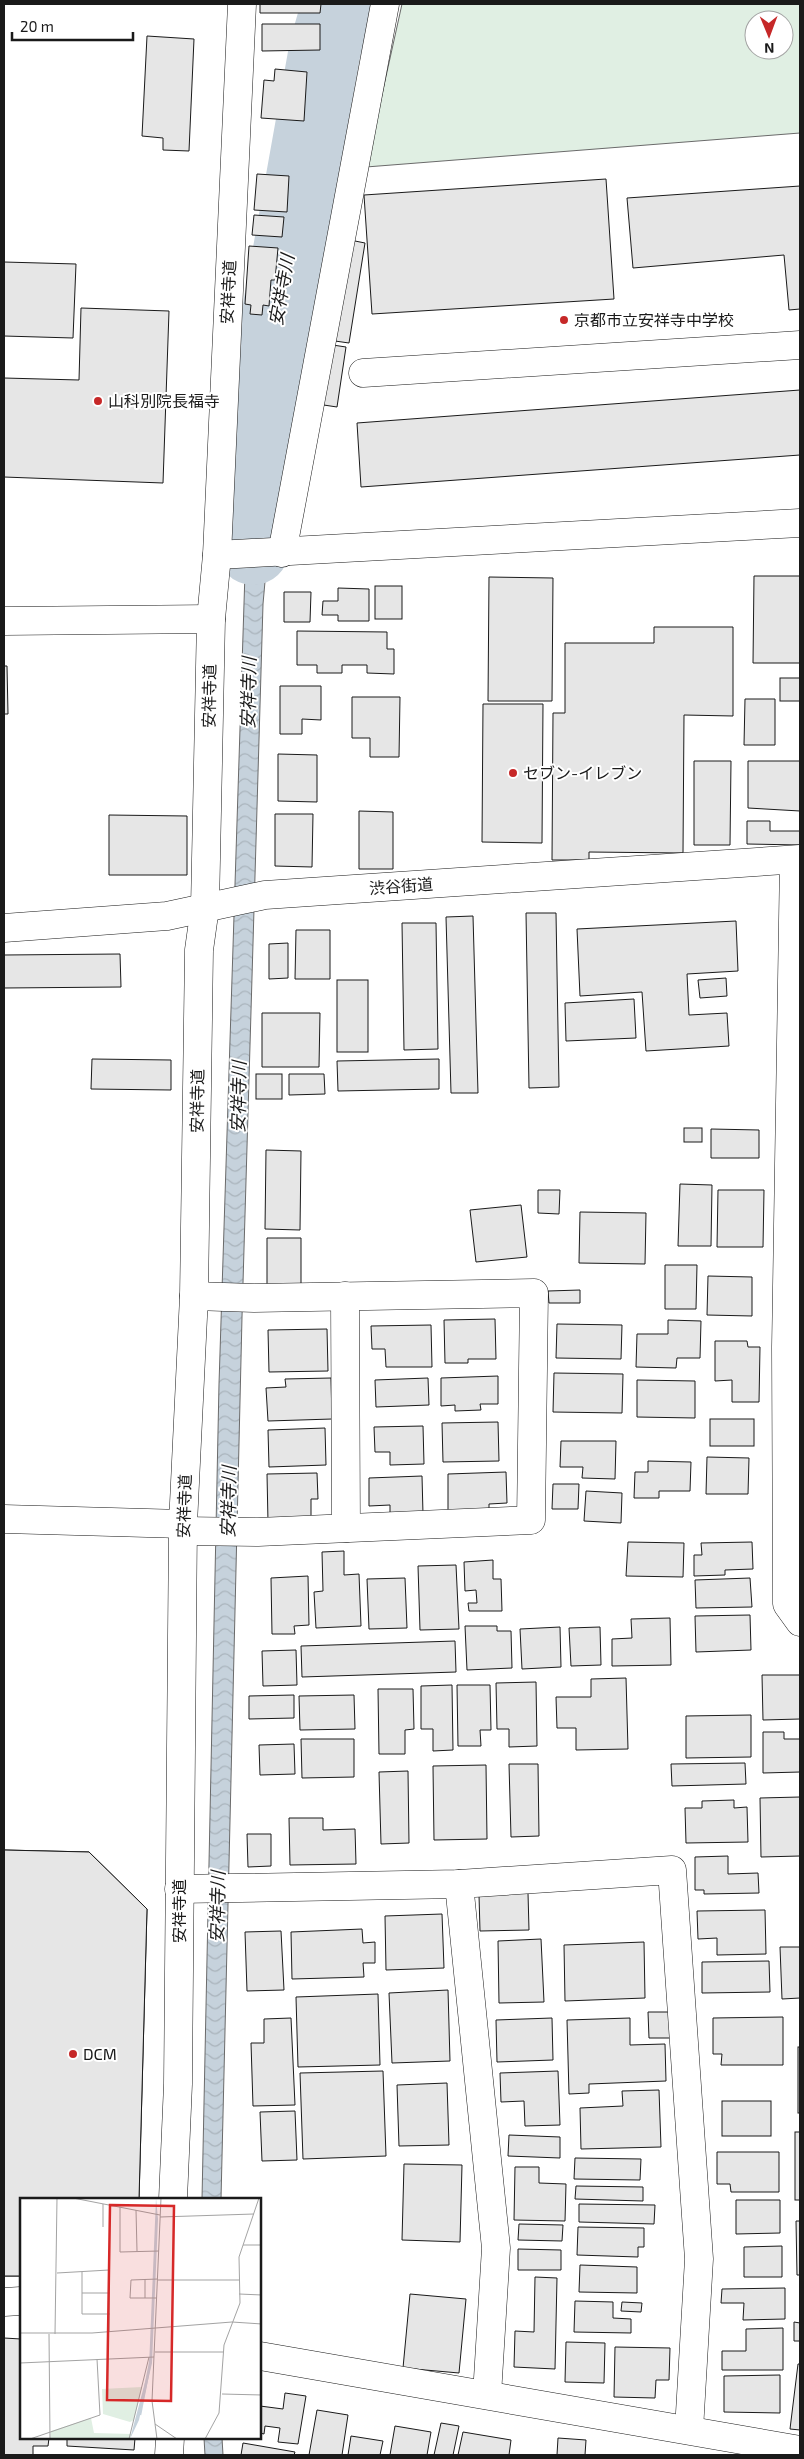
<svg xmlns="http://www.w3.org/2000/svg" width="804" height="2459" viewBox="0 0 804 2459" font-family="'Exo 2','Noto Sans JP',sans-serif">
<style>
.green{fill:#e0efe3;stroke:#6a6a6a;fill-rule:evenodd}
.water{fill:url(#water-waves);stroke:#6a6a6a}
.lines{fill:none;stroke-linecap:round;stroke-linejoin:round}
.river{stroke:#c6d2dc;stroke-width:72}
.building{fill:#e6e6e6;stroke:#1a1a1a}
.minor-casing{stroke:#1a1a1a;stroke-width:29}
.major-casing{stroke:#1a1a1a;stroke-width:29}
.minor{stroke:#fff;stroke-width:28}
.major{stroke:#fff;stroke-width:28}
.poi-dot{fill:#c62828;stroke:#fff;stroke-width:2}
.labels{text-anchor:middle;stroke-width:4;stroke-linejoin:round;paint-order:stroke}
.street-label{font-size:16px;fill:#1a1a1a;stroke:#fff}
.poi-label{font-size:16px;fill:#1a1a1a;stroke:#fff;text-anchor:start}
.water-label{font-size:18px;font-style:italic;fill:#1a1a1a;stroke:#fff}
.inset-river{fill:none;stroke:#c6d2dc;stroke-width:2.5}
.inset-road{fill:none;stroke:#a3a3a3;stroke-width:1}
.view{fill:#d62828;fill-opacity:0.15;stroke:#d62828;stroke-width:2.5}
.inset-edge{fill:none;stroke:#1a1a1a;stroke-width:2.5}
</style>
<defs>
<pattern id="water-waves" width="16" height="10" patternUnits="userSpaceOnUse" patternTransform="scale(1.25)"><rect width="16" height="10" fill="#c6d2dc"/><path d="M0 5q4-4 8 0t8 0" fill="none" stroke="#aab4bc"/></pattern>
</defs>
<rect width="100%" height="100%" fill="#fff"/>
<!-- green -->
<path class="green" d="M402,4H800V133L366,167ZM754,20H784V50H754Z"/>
<!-- water -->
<g class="water">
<path d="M349,4H361L279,425L263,604L242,1317L221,2199H202L219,1384L248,479L303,218L326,129Z"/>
<path d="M204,2438H222L223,2455H205Z"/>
</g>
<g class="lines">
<!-- river -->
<path class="river" d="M253,549L255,441L325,49L338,4"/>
</g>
<!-- building -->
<g class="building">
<path d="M260,4H329H321L320,13H260Z"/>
<path d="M262,24H320V50L262,51Z"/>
<path d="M147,36L194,39L189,151L163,150V138L142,136Z"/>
<path d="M275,69L307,72L304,121L261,118L264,80L274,81Z"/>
<path d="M257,174L289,176L287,212L254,210Z"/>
<path d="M606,179L614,299L372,314L364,195Z"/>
<path d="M800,186V309L789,310L784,255L633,268L627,198Z"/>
<path d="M254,215L284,217L282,237L252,235Z"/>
<path d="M345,239L365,243L349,343L328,340Z"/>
<path d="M249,246L278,248L275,280H271L269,306L263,305L262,315L250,314L251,305L245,304Z"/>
<path d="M4,262L76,264L73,338L4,336Z"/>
<path d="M81,308L169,311L163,483L4,477V378L79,380Z"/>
<path d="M326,344L346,347L337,407L317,404Z"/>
<path d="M800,390V455L361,487L357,423Z"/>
<path d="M754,576H800V663H753Z"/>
<path d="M489,577L553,578L552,701H488Z"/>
<rect x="375" y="586" width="27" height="33"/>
<path d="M338,588L369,589V621H338V615H322L323,601H338Z"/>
<path d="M284,592H311L310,622H284Z"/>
<path d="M654,627H733V716L684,715L683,853L589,852V860H552L553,713H565V643H654Z"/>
<path d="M297,631L387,632V649H394V674L367,673V665H342V673H317V665H297Z"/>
<path d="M4,666H7L8,714H4Z"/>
<rect x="780" y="678" width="20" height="23"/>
<path d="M280,686H321V720L302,719V734H280Z"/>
<path d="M352,697H400L399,757H370V738H352Z"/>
<path d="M745,699H775V745H744Z"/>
<path d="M483,704H543L542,843L482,842Z"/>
<path d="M278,754L317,755V802L278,801Z"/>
<path d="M694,761H731L730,845H694Z"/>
<path d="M748,761H800V811L748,808Z"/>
<path d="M359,811L393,812V869H359Z"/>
<path d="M275,814H313L312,867L275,866Z"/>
<path d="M109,815L187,816V875H109Z"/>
<path d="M747,821H770V831H800V845L747,844Z"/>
<path d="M526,913H556L559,1087L529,1088Z"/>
<path d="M473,916L478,1093H451L446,917Z"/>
<path d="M736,921L738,971L687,974L689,1015L727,1013L729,1046L646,1051L642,992L580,996L577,929Z"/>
<path d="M402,923H436L438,1049L404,1050Z"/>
<path d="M296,930H330V979H295Z"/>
<path d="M288,943V978L269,979V944Z"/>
<path d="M120,954L121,987L4,988V955Z"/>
<path d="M726,978L727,996L700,998L698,980Z"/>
<rect x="337" y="980" width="31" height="72"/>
<path d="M634,999L636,1038L566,1041L565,1003Z"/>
<path d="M262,1013H320L319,1067H262Z"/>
<path d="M92,1059L171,1060V1090L91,1089Z"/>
<path d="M439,1059V1089L338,1091L337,1061Z"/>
<rect x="256" y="1074" width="26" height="25"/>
<path d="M289,1074H324L325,1094L289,1095Z"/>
<rect x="684" y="1128" width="18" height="14"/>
<path d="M711,1129L759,1130V1158H711Z"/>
<path d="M266,1150L301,1151L300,1230L265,1229Z"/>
<path d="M680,1184L712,1185L711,1246H678Z"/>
<path d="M538,1190H560L559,1214L538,1213Z"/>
<path d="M718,1190H764L763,1247H717Z"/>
<path d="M521,1205L527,1257L476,1262L470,1210Z"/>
<path d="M580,1212L646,1213L645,1264L579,1263Z"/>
<path d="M267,1238H301V1288L267,1289Z"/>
<path d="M665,1265H697L696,1309H665Z"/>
<path d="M708,1276L752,1277V1316L707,1315Z"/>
<path d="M580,1290V1303H549L548,1291Z"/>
<path d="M495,1319L496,1359H468V1363H445L444,1320Z"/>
<path d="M668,1320L701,1321L700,1358H677L676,1368L636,1367L637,1334H668Z"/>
<path d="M557,1324L622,1325L621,1359L556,1358Z"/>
<path d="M431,1325L432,1367H386L385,1349H372L371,1326Z"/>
<path d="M327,1329L328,1371L269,1372L268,1330Z"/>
<path d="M715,1341H747L748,1347H760L759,1402H732V1380L715,1381Z"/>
<path d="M554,1373L623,1374L622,1413L553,1412Z"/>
<path d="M498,1376V1404H480L481,1410L455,1411V1405L441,1406V1378Z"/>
<path d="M331,1378L332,1419L268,1421L266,1388L286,1387L285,1379Z"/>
<path d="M428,1378L429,1405L376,1407L375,1380Z"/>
<path d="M637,1380L695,1381V1418L637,1417Z"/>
<rect x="710" y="1419" width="44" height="27"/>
<path d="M498,1422L499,1461L443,1462L442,1423Z"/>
<path d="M423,1426L424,1464L390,1465V1452H375L374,1427Z"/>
<path d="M325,1428L326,1465L269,1467L268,1430Z"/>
<path d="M561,1441H616L615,1479L582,1478L583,1467H560Z"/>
<path d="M707,1457L749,1458L748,1494H706Z"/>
<path d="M648,1461L691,1462L690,1491H659V1498H634L635,1472H648Z"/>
<path d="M506,1472L507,1503L489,1504V1512L448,1513V1474Z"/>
<path d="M317,1473L318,1499H311V1521L268,1522L267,1474Z"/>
<path d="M422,1476L423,1514H390V1505L369,1506V1478Z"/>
<path d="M553,1484H579L578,1509H552Z"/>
<path d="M586,1491L622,1493L621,1523L584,1521Z"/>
<path d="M628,1542L684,1543L683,1577L626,1576Z"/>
<path d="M752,1542L753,1569L725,1570V1575L694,1576V1555H702L701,1543Z"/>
<path d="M344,1551V1575L359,1574L361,1626L316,1628L314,1592L323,1591L322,1552Z"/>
<path d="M493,1560V1579H501L502,1611H469L468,1603H477L476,1590L465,1591L464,1562Z"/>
<path d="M456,1565L459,1629L420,1630L418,1566Z"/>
<path d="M308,1576L309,1625L294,1626L295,1634H272L271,1578Z"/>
<path d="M405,1578L407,1628L369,1629L367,1579Z"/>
<path d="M750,1578L752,1607L696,1608L695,1580Z"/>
<path d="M750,1615L751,1650L696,1652L695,1616Z"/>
<path d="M670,1618L671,1665L612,1666V1639L632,1638L631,1619Z"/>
<path d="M465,1626H497V1631H511L512,1668L467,1670Z"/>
<path d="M560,1627L561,1667L522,1669L520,1629Z"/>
<path d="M600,1627L601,1665L571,1666L569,1628Z"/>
<path d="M455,1641L456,1672L302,1677L301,1646Z"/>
<path d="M296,1650L297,1685L263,1686L262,1651Z"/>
<path d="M762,1675H800V1719L763,1720Z"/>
<path d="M626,1678L628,1749L576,1750V1728H557L556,1697H591V1679Z"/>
<path d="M536,1682L537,1746L509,1747V1729H497L496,1683Z"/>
<path d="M452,1685L453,1750L433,1751V1729H421V1686Z"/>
<path d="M457,1685H490L491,1730H480L481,1746H458Z"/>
<path d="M378,1689H413L414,1729L405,1730V1754H379Z"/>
<path d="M294,1695V1718L249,1719V1696Z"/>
<path d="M354,1695L355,1729L300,1730L299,1696Z"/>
<path d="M751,1715V1757L686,1758V1716Z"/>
<path d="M763,1732H784V1739H800V1772L763,1773Z"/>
<path d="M301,1739H354V1777L302,1778Z"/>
<path d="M294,1744L295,1774L260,1775L259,1745Z"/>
<path d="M745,1763L746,1784L672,1786L671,1764Z"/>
<path d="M509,1764H538L539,1836L511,1837Z"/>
<path d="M486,1765L487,1839L434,1840L433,1766Z"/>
<path d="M408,1771L409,1843L381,1844L379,1772Z"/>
<path d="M800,1797V1856L761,1857L760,1798Z"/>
<path d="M734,1800V1808L747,1807L748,1842L686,1843L685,1808H702V1801Z"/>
<path d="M289,1818H323V1830L355,1829L356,1864L290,1865Z"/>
<path d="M247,1834H271V1866L248,1867Z"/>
<path d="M4,1850L89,1852L147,1909L139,2199H21V2276H4Z"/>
<path d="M4,1850L89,1852L147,1909L139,2199H21V2276H4Z"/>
<path d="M728,1856V1874L758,1873L759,1893L704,1894V1890H695V1857Z"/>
<path d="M528,1893L529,1930L480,1931L479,1895Z"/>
<path d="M765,1910L766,1954L717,1955V1938L698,1939L697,1911Z"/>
<path d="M442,1914L444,1968L386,1970L385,1916Z"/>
<path d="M362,1929L363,1943L375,1942V1963H363L364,1977L292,1979L291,1932Z"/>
<path d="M281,1931L284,1990L247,1991L245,1932Z"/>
<path d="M541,1939L544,2002L499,2003L498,1941Z"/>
<path d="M644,1942L645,1998L565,2001L564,1945Z"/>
<path d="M780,1947H800V1998L782,1999Z"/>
<path d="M769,1961L770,1992L702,1993V1962Z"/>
<path d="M448,1990L450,2061L392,2063L389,1993Z"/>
<path d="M378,1994L380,2065L298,2067L296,1997Z"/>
<path d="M648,2012H673L674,2038H649Z"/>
<path d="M783,2017V2065H721L722,2054H713V2018Z"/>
<path d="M291,2018L295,2105L253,2106L251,2043H264V2019Z"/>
<path d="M552,2018L553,2060L497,2062L496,2020Z"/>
<path d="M630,2018V2045L665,2044L666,2081L589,2084V2093L569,2094L567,2020Z"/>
<rect x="798" y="2047" width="2" height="66"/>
<path d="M383,2071L386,2156L303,2159L300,2073Z"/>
<path d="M558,2071L560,2125L525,2126L524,2101L501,2102L500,2073Z"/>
<path d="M447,2083L449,2145L399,2146L397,2085Z"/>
<path d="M659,2090L661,2147L581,2149L580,2108L623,2106L622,2091Z"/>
<rect x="722" y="2101" width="49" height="35"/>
<path d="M295,2111L297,2160L262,2161L260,2112Z"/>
<rect x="795" y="2132" width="5" height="68"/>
<path d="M509,2135L560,2137V2158L508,2156Z"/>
<path d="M717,2152H779V2192H731L730,2184H717Z"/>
<path d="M575,2158L641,2159L640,2180L574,2179Z"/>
<path d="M404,2164L462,2165L460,2242L402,2240Z"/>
<path d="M515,2167H539V2183L566,2184L565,2221L514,2220Z"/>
<path d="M576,2186L643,2187V2201L575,2199Z"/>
<path d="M736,2200H780V2233L736,2234Z"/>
<path d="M579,2204L655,2205L654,2224L579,2222Z"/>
<path d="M796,2221H800V2275H797Z"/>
<path d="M519,2224L563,2225L562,2241L518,2240Z"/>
<path d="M578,2227L644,2228V2247H638V2257L577,2255Z"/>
<path d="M782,2246V2277H744V2247Z"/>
<path d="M518,2249L561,2250V2270H518Z"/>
<path d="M580,2265L637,2267V2293L579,2292Z"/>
<path d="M535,2277L557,2278L555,2369L514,2367L515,2331L534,2332Z"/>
<path d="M785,2288V2319L743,2320L744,2303H721L722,2289Z"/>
<path d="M410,2294L466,2299L459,2373L403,2368Z"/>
<path d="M575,2301L613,2302V2318L631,2319V2333L574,2332Z"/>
<path d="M622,2302L642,2303L641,2312L621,2311Z"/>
<path d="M794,2322L800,2323V2341H794Z"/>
<path d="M783,2328V2370H722V2351H746V2329Z"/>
<path d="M4,2338L21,2339V2438H49L48,2446H33V2455H4Z"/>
<path d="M566,2342L605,2343L604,2383L565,2382Z"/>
<path d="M615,2347L670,2348L669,2380H656L655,2398L614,2397Z"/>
<path d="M798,2364H800V2430L790,2429Z"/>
<path d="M780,2375V2413L724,2412V2376Z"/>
<path d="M285,2393L306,2396L298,2444L278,2442L280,2428L265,2426L264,2434L260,2433V2406L283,2409Z"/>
<path d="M317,2410L348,2415L342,2455H309Z"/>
<path d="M441,2423L459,2426L453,2455H434Z"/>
<path d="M395,2426L431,2432L427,2455H390Z"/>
<path d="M463,2432L511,2440L509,2455H458Z"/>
<path d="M351,2436L383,2441L380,2455H348Z"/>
<path d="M67,2438H135L134,2450L67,2446Z"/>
<path d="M558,2438L586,2440L585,2455H557Z"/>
<path d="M243,2443L295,2452L294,2455H241Z"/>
</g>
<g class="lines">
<defs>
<g id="minor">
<path d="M363,373L800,345"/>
<path d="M282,553L385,4"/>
<path d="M217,555L800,523"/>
<path d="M4,621L211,619"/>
<path d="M794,860L786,1347L787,1604L800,1622"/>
<path d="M345,1296L346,1528"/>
<path d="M4,1519L183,1524"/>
<path d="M183,1531L258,1532L531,1520L534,1293L254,1298L194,1296"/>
<path d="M459,1884L496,2248L487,2395"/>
<path d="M179,1889L459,1884L672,1870L699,2259L689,2430"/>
<path d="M173,2199L178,2084L183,1524L194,1296L199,950L205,907L211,619L217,555L242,4"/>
<path d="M4,2302L21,2301"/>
<path d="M260,2356L800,2450"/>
<path d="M169,2455L170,2438"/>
</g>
<path id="major" d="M4,928L167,916L265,895L800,859"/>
</defs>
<!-- minor casing -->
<use href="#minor" class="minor-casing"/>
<!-- major casing -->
<use href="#major" class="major-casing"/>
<!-- minor -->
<use href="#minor" class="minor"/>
<!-- major -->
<use href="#major" class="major"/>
</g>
<!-- markers -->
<g class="poi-dot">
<circle cx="564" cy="320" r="5"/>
<circle cx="98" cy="401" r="5"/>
<circle cx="513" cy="773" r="5"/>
<circle cx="73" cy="2054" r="5"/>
</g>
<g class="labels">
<!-- street labels -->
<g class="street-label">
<text transform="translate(228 292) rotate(-87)" y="6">安祥寺道</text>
<text transform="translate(209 696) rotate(-89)" y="6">安祥寺道</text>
<text transform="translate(401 886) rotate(-4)" y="6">渋谷街道</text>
<text transform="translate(197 1101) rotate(-89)" y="6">安祥寺道</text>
<text transform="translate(184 1506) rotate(-88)" y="6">安祥寺道</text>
<text transform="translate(179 1911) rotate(-90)" y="6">安祥寺道</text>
</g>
<!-- poi labels -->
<g class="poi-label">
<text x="574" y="326">京都市立安祥寺中学校</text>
<text x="108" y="407">山科別院長福寺</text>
<text x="523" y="779">セブン-イレブン</text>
<text x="83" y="2060">DCM</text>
</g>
<!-- water labels -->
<g class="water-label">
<text transform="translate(282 290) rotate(-80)" y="6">安祥寺川</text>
<text transform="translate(249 693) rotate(-89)" y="6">安祥寺川</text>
<text transform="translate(239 1097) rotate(-89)" y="6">安祥寺川</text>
<text transform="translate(229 1502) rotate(-89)" y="6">安祥寺川</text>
<text transform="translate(218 1907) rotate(-89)" y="6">安祥寺川</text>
</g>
</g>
<!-- overview -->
<g transform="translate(20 2198)">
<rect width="241" height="241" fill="#fff"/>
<path d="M122,189L114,222L110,224L83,216L82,191ZM71,220L74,235L112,236L109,241H30L31,233Z" fill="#e0efe3"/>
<path d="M55,226V241H35L39,231Z" fill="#e0efe3"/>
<path d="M136,0L138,21L132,165L119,222L110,241L129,169Z" fill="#c6d2dc"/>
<path class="inset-river" d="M120,217L131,160"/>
<path class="inset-road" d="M53,0L140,17M83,6V29M100,9V54L139,53M116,12L117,53M140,19L234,16M223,47H242M62,74V116H90M37,75L89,72V134M138,82H219M62,95H90M219,96L242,97M125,100V81M137,100H110L111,82L138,81M212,124L242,126M0,135H72L212,124M29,136L30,241M35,136L37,0M135,154H203M0,165L134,159M202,196L242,197M135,226L157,241M10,241L80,217L77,161M109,241L129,159M137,241L132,203L141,0M185,241L199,215L204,147L220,105L219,59L239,0"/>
<path class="view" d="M90,7L154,8L151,203L87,202Z"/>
<rect width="241" height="241" class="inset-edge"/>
</g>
<!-- border -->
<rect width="804" height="2459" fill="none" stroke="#1a1a1a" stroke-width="10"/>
<!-- north arrow -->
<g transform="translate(769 35) rotate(179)"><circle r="24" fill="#ffffff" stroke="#a3a3a3"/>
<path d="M0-4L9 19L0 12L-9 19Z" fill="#c62828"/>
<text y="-8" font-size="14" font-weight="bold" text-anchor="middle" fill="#1a1a1a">N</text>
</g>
<!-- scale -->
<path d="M12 32v8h121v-8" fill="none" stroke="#1a1a1a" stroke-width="2.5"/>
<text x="20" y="32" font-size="15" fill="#1a1a1a" stroke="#ffffff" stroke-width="4" paint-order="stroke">20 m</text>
</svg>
